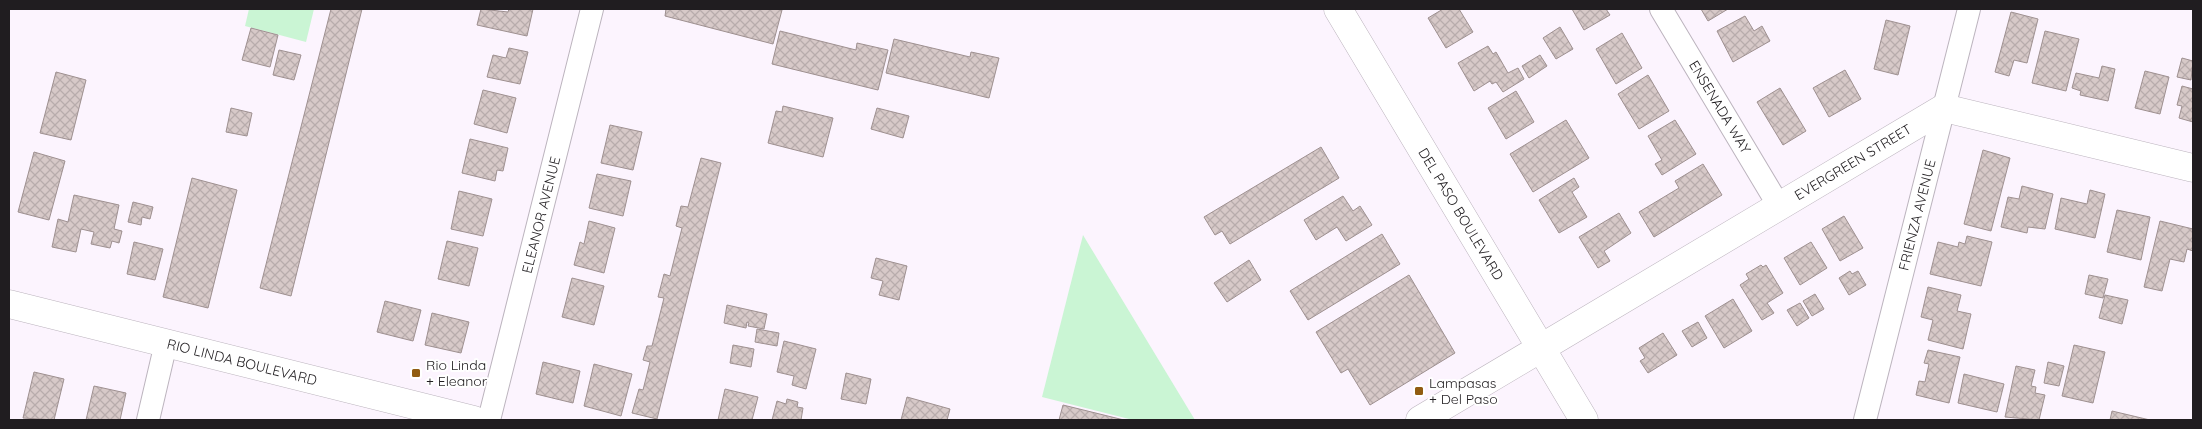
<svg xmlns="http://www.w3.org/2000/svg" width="2202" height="429" viewBox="0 0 2202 429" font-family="Quicksand,sans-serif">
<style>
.grass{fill:#caf5d4}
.building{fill:url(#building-cross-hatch);stroke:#9e9090}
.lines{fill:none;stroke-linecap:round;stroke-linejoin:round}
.minor-casing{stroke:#bcb4be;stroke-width:24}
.tertiary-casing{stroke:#bcb4be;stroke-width:29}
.secondary-casing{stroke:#bcb4be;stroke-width:29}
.minor{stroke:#fff;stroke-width:22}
.tertiary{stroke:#fff;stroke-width:28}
.secondary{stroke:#fff;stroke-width:28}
.poi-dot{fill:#915c11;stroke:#fff;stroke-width:2}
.labels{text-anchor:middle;stroke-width:4;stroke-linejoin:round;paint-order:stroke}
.street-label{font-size:14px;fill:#201d20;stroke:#fff}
.poi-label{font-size:14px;fill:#201d20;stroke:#fff;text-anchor:start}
</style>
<defs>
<pattern id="building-cross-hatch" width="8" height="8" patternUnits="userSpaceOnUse" patternTransform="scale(1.25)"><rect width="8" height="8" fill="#d7c9c8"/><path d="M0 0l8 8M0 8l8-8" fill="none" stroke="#b8acac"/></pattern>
</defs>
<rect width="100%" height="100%" fill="#fcf4fe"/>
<!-- grass -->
<g class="grass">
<path d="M249,9H314L306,42L245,26Z"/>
<path d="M1083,235L1195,420H1133L1042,397Z"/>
</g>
<!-- building -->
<g class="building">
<path d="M331,9H362L291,296L260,288Z"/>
<path d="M481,9L508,12L509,9H533L527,36L477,25Z"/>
<path d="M666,9H778L782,10L773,44L665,16Z"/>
<path d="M1443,9H1459L1473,32L1446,48L1428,18Z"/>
<path d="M1572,9H1606L1610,15L1584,30Z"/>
<path d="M1701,9H1728L1708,21Z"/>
<path d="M2011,12L2038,19L2027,63L2014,60L2009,76L1995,72Z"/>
<path d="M1745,16L1754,31L1762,26L1770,41L1733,62L1717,31Z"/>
<path d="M1886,20L1910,26L1898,75L1874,69Z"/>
<path d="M1560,27L1573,49L1556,59L1543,38Z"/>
<path d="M251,28L278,35L270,67L242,60Z"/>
<path d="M780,31L856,50L857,43L888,50L878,90L772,64Z"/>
<path d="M2045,31L2079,39L2066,91L2032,83Z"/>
<path d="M1622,33L1642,68L1616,84L1596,49Z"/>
<path d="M894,39L970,57L971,52L999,58L989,98L886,73Z"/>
<path d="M1488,46L1493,54L1496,52L1508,73L1518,68L1524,79L1503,92L1496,82L1492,84L1490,81L1474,91L1458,63Z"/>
<path d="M509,48L528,52L520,84L487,77L493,55L506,58Z"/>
<path d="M279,50L301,55L294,80L273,75Z"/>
<path d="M1540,55L1547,66L1529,78L1522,66Z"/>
<path d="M2182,58L2193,61L2191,80L2177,77Z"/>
<path d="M2102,66L2115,69L2108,101L2080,95L2081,91L2072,88L2076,73L2099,78Z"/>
<path d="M1845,70L1861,99L1829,117L1813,88Z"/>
<path d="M2145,71L2169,77L2160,114L2135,108Z"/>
<path d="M56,72L86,80L71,140L40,133Z"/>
<path d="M1648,75L1669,111L1639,129L1618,94Z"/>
<path d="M2182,86L2193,89V122L2179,118L2182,106L2177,105Z"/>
<path d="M1780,88L1806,131L1783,145L1757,102Z"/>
<path d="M483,90L516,98L507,133L474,124Z"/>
<path d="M1516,91L1534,122L1506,139L1488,108Z"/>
<path d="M783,106L833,118L823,157L768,143L776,111L782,112Z"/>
<path d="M231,108L252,113L247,136L226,132Z"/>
<path d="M877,108L909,116L903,138L871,129Z"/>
<path d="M1566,120L1589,158L1533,192L1510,154Z"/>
<path d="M1675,120L1696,154L1662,175L1655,164L1662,160L1648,136Z"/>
<path d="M610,125L642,132L633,170L601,163Z"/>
<path d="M470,139L508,148L503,171L497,170L495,181L462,173Z"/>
<path d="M1321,147L1339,178L1230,244L1222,231L1215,235L1204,217Z"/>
<path d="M1983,150L2010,158L1991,231L1964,224Z"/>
<path d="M34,152L65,161L49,220L18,212Z"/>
<path d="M701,158L721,163L657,419L632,413L639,389L643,390L650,362L643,360L647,346H652L664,298L658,297L664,274L670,276L682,228L676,226L681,206L688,207Z"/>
<path d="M1703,164L1722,195L1654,237L1639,212L1679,188L1675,181Z"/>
<path d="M597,174L631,181L623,216L589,208Z"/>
<path d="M192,178L237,190L208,308L163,297Z"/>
<path d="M1574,178L1579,187L1572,192L1587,217L1559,233L1539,200Z"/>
<path d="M2022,186L2053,194L2045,229L2028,227L2027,233L2001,227L2008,197L2019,199Z"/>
<path d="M2090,190L2105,194L2095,238L2055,229L2061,198L2087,204Z"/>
<path d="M459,191L492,199L483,236L451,229Z"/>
<path d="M74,195L119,205L114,229L122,231L119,243L112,241L110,248L91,244L94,232L81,229L76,252L52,247L58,219L68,222Z"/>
<path d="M1343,196L1353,211L1360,206L1372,225L1346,241L1337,227L1316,240L1304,220Z"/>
<path d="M133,202L153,207L150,219L142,217L141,225L128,222Z"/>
<path d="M2117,210L2150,217L2141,260L2107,252Z"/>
<path d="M1619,213L1631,233L1604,251L1610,261L1598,268L1579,237Z"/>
<path d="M1844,216L1863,248L1840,261L1822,229Z"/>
<path d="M589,221L615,228L604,273L574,265L580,242L584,244Z"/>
<path d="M2160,221L2193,229V251L2187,249L2184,262L2170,259L2162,291L2144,287Z"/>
<path d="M1382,234L1400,264L1308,320L1290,291Z"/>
<path d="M1967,236L1992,242L1981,286L1930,274L1938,242L1958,247L1959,242L1965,244Z"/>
<path d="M447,241L478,248L469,286L438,279Z"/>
<path d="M134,242L163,249L155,280L127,274Z"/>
<path d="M1811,242L1827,268L1800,285L1784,258Z"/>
<path d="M876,258L907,266L899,300L879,295L883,281L871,278Z"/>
<path d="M1249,260L1261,280L1227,302L1214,283Z"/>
<path d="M1761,265L1763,267L1766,265L1783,293L1767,303L1774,313L1762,320L1740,285L1749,279L1746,274Z"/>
<path d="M1850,271L1852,274L1858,271L1866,285L1849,295L1839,278Z"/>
<path d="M1409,275L1455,353L1370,405L1348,369L1341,373L1316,332Z"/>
<path d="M2089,275L2108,279L2103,298L2085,294Z"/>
<path d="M572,278L604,286L594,325L562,317Z"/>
<path d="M1928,287L1961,295L1957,311L1971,314L1963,349L1928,340L1933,320L1921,317Z"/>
<path d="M1815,294L1824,309L1812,316L1803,301Z"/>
<path d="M2105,295L2128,300L2122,324L2099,318Z"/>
<path d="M1733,299L1752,331L1724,348L1705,316Z"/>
<path d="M385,301L421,310L413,341L377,332Z"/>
<path d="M1800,303L1809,318L1797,326L1787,310Z"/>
<path d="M727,305L767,314L764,329L748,326L749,323L747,322L746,328L724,323Z"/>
<path d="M432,313L469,322L461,353L425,345Z"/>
<path d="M1698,322L1707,338L1692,347L1682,331Z"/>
<path d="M757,329L779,333L777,346L755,342Z"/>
<path d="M1663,333L1677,355L1648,373L1640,361L1645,358L1639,348Z"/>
<path d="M784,341L816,349L806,389L792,385L794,376L777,372Z"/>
<path d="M733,345L754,349L751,367L730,363Z"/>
<path d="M2074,345L2105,352L2093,403L2062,396Z"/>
<path d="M1928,350L1960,357L1949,403L1916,395L1919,381L1925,382L1929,364L1924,363Z"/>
<path d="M543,362L580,371L573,403L536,394Z"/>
<path d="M2048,362L2064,366L2059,386L2044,383Z"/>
<path d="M594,364L632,374L621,416L584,406Z"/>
<path d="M2016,366L2035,370L2031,386L2036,387L2035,393L2045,395L2039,420L2005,417Z"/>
<path d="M34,372L64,379L54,420L23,418Z"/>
<path d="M846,373L871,379L866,404L841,399Z"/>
<path d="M1964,374L2004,384L1997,412L1958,403Z"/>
<path d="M94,386L126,393L120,420H86Z"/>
<path d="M725,389L758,397L752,420H718Z"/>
<path d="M907,397L950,409L947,420H901Z"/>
<path d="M787,399L798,402L797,407L803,408L801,420H772L777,401L786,404Z"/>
<path d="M1063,405L1124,420H1059Z"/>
<path d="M2112,411L2150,420H2110Z"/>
</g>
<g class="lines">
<defs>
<g id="minor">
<path d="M1661,9L1779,206"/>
<path d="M148,420L166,343"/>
<path d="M489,420L592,9"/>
<path d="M1865,420L1969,9"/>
</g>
<path id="tertiary" d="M1541,348L1944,108L2193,168"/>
<g id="secondary">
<path d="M1338,9L1584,420"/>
<path d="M9,304L474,420"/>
<path d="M1420,420L1541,348"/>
</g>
</defs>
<!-- minor casing -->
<use href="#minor" class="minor-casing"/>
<!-- tertiary casing -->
<use href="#tertiary" class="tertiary-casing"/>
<!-- secondary casing -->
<use href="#secondary" class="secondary-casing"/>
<!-- minor -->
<use href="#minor" class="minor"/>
<!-- tertiary -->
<use href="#tertiary" class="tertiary"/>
<!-- secondary -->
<use href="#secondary" class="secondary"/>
</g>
<!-- markers -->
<g class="poi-dot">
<rect x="411" y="368" width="10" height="10" rx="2.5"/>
<rect x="1414" y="386" width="10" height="10" rx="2.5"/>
</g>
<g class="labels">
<!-- street labels -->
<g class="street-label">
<text transform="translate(1720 107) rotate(59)" y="5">ENSENADA WAY</text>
<text transform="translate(1853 162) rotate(-31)" y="5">EVERGREEN STREET</text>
<text transform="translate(1461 214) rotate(59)" y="5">DEL PASO BOULEVARD</text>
<text transform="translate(541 215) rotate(-76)" y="5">ELEANOR AVENUE</text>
<text transform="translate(1917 215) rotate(-76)" y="5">FRIENZA AVENUE</text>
<text transform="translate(242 362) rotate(14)" y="5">RIO LINDA BOULEVARD</text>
</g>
<!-- poi labels -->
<g class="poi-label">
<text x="426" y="370">Rio Linda<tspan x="426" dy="16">+ Eleanor</tspan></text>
<text x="1429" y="388">Lampasas<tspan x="1429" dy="16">+ Del Paso</tspan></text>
</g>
</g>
<!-- border -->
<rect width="2202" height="429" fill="none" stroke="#201d20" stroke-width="20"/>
</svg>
